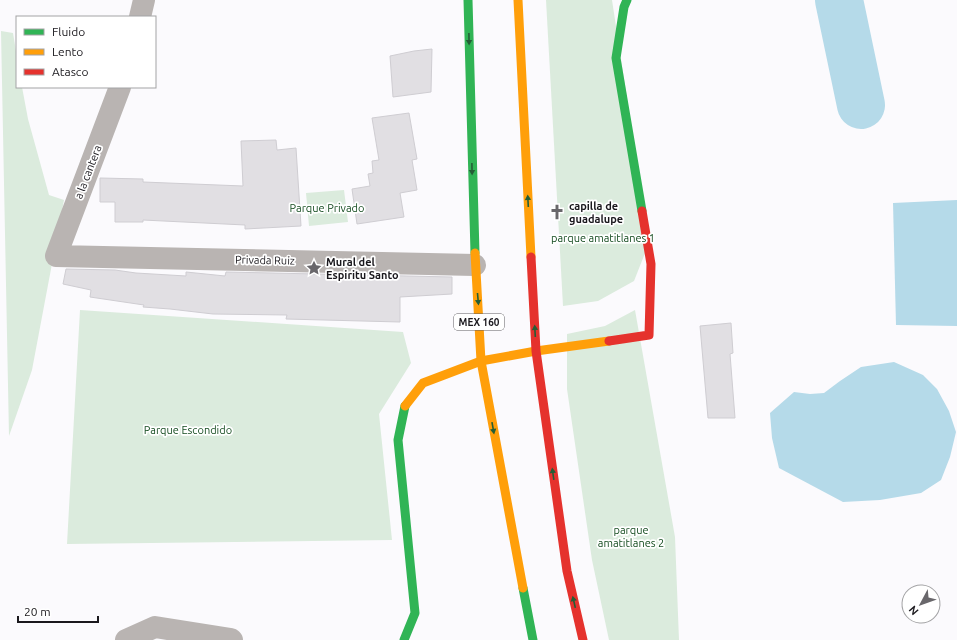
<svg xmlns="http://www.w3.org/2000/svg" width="957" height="640" viewBox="0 0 957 640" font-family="Ubuntu,sans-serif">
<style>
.green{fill:#dbebdd}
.water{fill:#b5dae9}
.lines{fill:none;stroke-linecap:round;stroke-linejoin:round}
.river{stroke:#b5dae9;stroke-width:48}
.building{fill:#e1dfe3;stroke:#cfcdd2}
.street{stroke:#b9b4b2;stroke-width:22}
.fast{stroke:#30b455;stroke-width:9}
.slow{stroke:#ff9f0a;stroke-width:9}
.jam{stroke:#e5322d;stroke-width:9}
.oneway{fill:#245e36}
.labels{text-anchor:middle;stroke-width:3.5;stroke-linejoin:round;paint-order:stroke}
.shield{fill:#fff;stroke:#5f5d61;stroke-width:1}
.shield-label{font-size:10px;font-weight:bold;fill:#1a181d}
.street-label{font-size:11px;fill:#1a181d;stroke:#fff}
.poi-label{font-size:11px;font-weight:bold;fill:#1a181d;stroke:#fff;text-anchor:start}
.park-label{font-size:11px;fill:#154c20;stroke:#fff}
</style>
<rect width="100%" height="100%" fill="#fbfafd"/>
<!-- green -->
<g class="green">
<path d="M546,0H612L649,243L634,281L598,301L563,306Z"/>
<path d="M1,31L13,33L17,57V87H22L28,119L49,195L64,200L32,370L9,436Z"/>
<path d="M344,190L348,222L309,226L306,193Z"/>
<path d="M80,310L403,332L411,363L379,414L392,540L67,544Z"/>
<path d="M635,310L675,537L679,640H609L592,560L567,389V334L605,326Z"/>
</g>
<!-- water -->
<g class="water">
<path d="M957,200V326L896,325L893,203Z"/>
<path d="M894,362L923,375L937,389L949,411L956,432L950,457L941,480L921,493L880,500L843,502L779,468L772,438L770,413L794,392L810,394L824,393L840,381L861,367Z"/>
</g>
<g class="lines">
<!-- river -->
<path class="river" d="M839,0L861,105"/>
</g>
<!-- building -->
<g class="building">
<path d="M432,49L431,92L393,97L390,56L414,51Z"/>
<path d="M409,113L417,159L412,160L417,190L400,193L404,217L357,224L352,189L370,186L368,174L373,173L372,161L379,160L372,118Z"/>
<path d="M276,140L277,150L296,148L301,226L245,229V225L143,220V222H115V202H100V178L143,179V182L243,186L241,141Z"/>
<path d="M66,269L115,270L136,273L186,276V272L225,276L226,272L452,277V294L400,297V322L286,319L287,315L213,314L170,309L143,307L144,305L90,297L91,290L63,284Z"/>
<path d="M731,323L733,353L730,354L735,418H708L700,326Z"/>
</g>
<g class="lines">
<!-- street -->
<g class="street">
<path d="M140,17L144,0"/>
<path d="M120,87L56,256L475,265"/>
<path d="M126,640L155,627L231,639L232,640"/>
</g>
<!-- fast -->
<g class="fast">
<path d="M468,0L475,253"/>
<path d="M627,0L624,7L616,58L642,211"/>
<path d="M523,588L533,640"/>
<path d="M404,640L415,613L398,440L405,406"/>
</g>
<!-- slow -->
<g class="slow">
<path d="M518,0L531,257"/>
<path d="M475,253L481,361L523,588"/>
<path d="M405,406L423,383L481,361L536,351L609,341"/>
</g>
<!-- jam -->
<g class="jam">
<path d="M531,257L536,351L567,571L583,640"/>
<path d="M609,341L649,335L651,264L642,211"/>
</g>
</g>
<!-- one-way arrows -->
<defs><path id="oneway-solid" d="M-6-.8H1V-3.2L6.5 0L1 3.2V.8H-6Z"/></defs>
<g class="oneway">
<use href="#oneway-solid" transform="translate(469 39) rotate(89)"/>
<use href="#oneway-solid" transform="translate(472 169) rotate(89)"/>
<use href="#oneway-solid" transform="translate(528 201) rotate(-93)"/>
<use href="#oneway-solid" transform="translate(478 299) rotate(85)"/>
<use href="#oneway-solid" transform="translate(535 331) rotate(-93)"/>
<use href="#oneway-solid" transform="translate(493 428) rotate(80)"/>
<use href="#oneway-solid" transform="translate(553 474) rotate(-98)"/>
<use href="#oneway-solid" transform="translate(574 602) rotate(-103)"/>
</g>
<!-- icons -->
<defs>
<symbol id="church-bare" viewBox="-9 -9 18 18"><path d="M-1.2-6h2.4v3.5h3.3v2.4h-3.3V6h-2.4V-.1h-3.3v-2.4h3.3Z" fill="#69676b" stroke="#fff" stroke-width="2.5" paint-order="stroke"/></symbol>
<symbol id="sight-bare" viewBox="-9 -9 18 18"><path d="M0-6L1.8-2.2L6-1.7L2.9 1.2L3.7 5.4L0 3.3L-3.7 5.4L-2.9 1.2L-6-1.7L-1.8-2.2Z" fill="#69676b" stroke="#fff" stroke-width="2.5" paint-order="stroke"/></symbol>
</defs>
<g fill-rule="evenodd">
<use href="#church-bare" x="546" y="201" width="22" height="22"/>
<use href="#sight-bare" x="303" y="257" width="22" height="22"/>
</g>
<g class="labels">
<!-- shield labels -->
<rect class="shield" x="454" y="314" width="50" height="16" rx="3"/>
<g class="shield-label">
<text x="479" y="326">MEX 160</text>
</g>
<!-- street labels -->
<g class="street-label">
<text transform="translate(88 172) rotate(-69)" y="4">a la cantera</text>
<text transform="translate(265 260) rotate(1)" y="4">Privada Ruiz</text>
</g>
<!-- poi labels -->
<g class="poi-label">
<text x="569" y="210">capilla de<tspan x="569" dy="13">guadalupe</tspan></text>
<text x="326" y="266">Mural del<tspan x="326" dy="13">Espiritu Santo</tspan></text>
</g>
<!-- park labels -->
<g class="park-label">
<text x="327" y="212">Parque Privado</text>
<text x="603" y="242">parque amatitlanes 1</text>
<text x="188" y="434">Parque Escondido</text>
<text x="631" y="534">parque<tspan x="631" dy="13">amatitlanes 2</tspan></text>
</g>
</g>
<!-- legend -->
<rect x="16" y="16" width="140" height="72" fill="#ffffff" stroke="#a3a3a5"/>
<rect x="24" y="29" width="20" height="6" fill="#30b455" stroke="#a3a3a5"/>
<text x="52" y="36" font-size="12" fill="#1a181d">Fluido</text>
<rect x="24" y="49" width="20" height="6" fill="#ff9f0a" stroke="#a3a3a5"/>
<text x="52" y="56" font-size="12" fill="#1a181d">Lento</text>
<rect x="24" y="69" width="20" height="6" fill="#e5322d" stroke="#a3a3a5"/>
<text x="52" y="76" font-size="12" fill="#1a181d">Atasco</text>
<!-- north arrow -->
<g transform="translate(921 604) rotate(229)"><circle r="19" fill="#ffffff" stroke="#a3a3a5"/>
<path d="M0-3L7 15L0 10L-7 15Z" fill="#69676b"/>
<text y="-6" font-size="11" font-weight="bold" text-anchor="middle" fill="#1a181d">N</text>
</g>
<!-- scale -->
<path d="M18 616v6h80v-6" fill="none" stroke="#1a181d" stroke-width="2"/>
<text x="24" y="616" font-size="12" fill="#1a181d" stroke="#ffffff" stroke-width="3" paint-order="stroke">20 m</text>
</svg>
